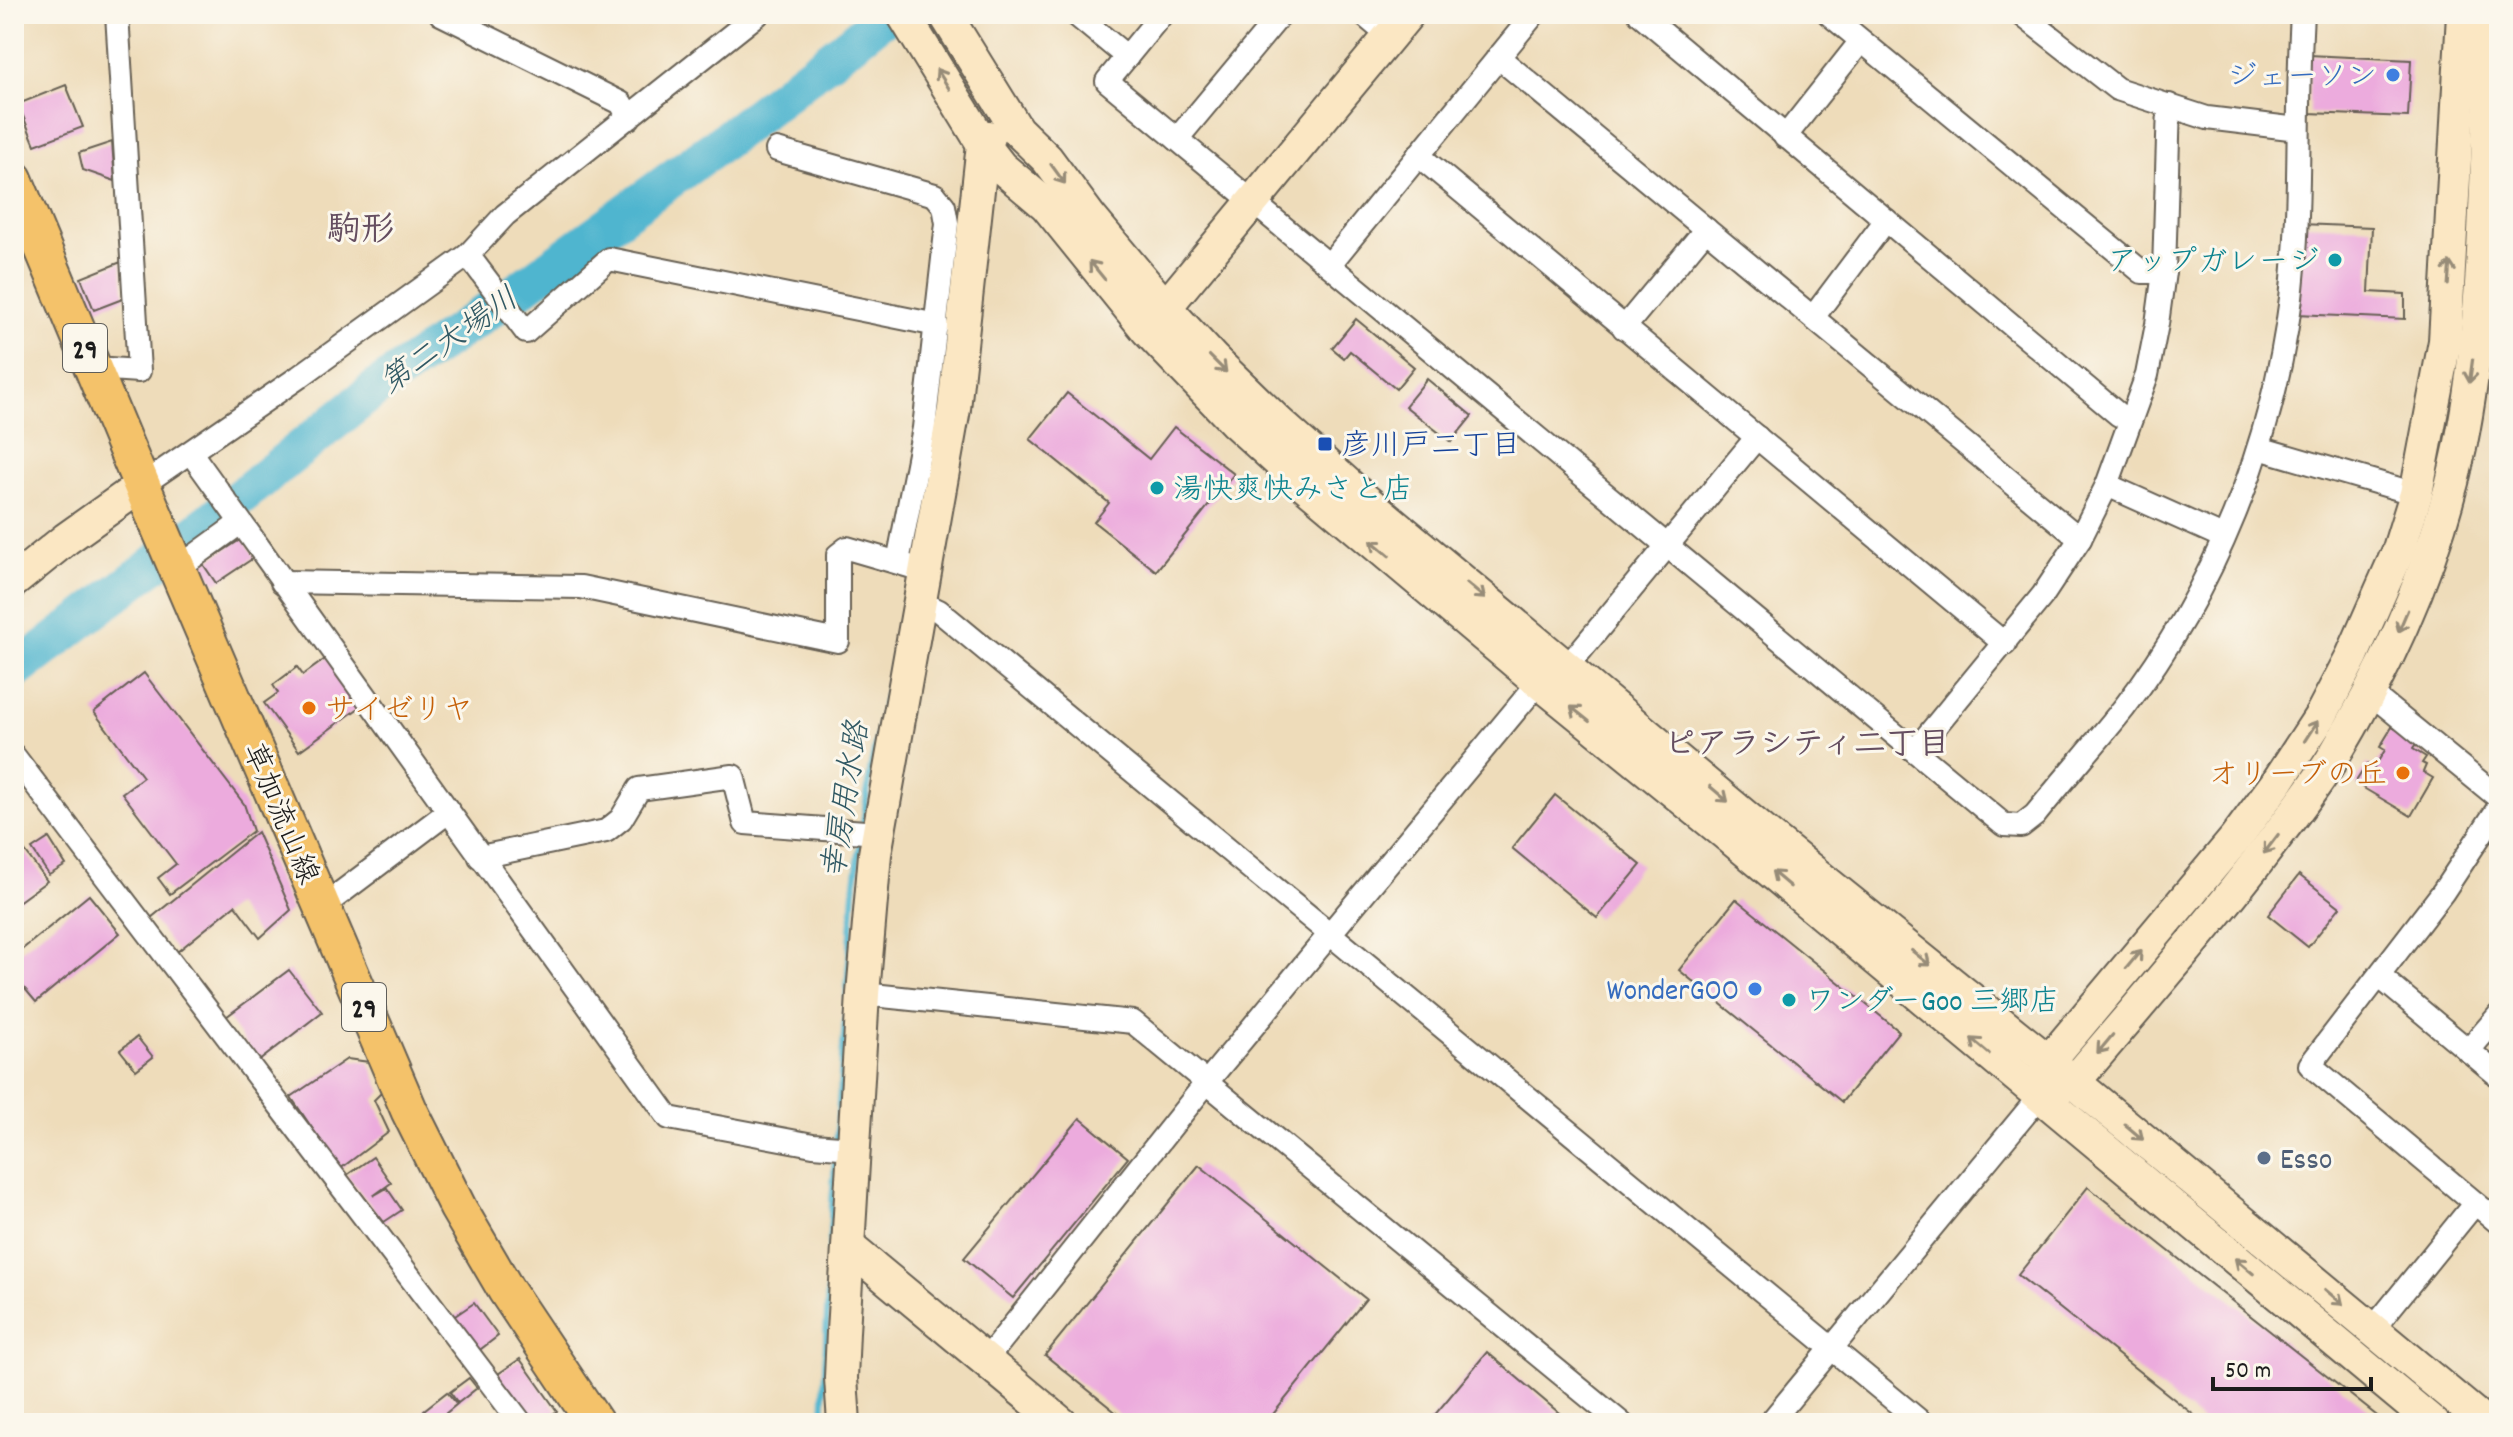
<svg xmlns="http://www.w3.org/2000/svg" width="2513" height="1437" viewBox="0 0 2513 1437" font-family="Dekko,'Klee One',sans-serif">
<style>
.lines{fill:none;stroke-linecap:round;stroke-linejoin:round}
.stream{stroke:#50b5cf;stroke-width:6}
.river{stroke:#50b5cf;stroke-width:38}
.building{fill:#ecabdd}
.street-casing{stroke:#665f53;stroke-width:26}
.secondary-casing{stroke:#665f53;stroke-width:36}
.primary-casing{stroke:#665f53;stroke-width:40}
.street{stroke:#fff;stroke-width:22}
.secondary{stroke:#fbe7c3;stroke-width:32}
.primary{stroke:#f4c26a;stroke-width:36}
.oneway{stroke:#978c78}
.shop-dot{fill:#3f7fe0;stroke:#fbf7ec;stroke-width:3}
.culture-dot{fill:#0f9aa8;stroke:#fbf7ec;stroke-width:3}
.transit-dot{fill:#1a4fb4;stroke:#fbf7ec;stroke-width:3}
.food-dot{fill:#e8710a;stroke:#fbf7ec;stroke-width:3}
.service-dot{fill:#5c6f8a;stroke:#fbf7ec;stroke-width:3}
.labels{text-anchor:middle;stroke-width:6;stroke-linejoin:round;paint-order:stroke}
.shield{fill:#fbf7ec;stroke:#5f5e5a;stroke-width:2}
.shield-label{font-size:28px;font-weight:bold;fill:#1c1c1c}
.shop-label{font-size:30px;fill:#366cbe;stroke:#fbf7ec;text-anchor:end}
.culture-label{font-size:30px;fill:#0d838f;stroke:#fbf7ec;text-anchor:start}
.transit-label{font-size:30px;fill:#164399;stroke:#fbf7ec;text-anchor:start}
.food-label{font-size:30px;fill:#c56008;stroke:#fbf7ec;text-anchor:start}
.street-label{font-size:30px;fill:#1c1c1c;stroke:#fbf7ec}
.service-label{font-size:30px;fill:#4e5e75;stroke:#fbf7ec;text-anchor:start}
.water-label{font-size:32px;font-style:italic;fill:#315964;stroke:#fbf7ec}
.neighbourhood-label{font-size:32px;font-weight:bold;fill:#654e60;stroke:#fbf7ec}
.quarter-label{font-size:34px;font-weight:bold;fill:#654e60;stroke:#fbf7ec}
</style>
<rect width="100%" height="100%" fill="#fbf7ec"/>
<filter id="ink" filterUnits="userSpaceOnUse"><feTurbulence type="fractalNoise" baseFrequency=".0125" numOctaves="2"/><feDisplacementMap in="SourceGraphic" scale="16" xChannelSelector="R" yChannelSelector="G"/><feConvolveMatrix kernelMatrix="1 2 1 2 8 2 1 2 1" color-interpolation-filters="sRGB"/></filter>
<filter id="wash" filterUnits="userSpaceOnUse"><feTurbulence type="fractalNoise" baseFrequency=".006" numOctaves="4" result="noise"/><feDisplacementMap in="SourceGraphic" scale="32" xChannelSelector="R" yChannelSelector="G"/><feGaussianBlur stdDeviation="1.8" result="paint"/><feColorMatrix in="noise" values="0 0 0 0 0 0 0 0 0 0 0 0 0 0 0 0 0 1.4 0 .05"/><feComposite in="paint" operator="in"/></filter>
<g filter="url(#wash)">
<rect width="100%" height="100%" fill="#eedcba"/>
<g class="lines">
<!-- stream -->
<g class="stream">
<path d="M955,253L961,189"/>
<path d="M823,1423L830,1232L854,890L871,765L896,647"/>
</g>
<!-- river -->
<path class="river" d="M14,672L200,529L379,386L519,290L729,137L888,14"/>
</g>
<g id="blocks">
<!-- building -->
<g class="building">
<path d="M2309,55L2411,60L2408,117L2309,113Z"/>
<path d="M66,85L83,127L35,145L18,104Z"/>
<path d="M112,142L115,181L83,170L79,153Z"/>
<path d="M2301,224L2372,227L2369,292L2405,294V319L2297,314Z"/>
<path d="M121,262L125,298L94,310L81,278Z"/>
<path d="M1356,319L1414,367L1396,389L1350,351L1344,358L1332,348Z"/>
<path d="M1427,379L1472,416L1451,442L1405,406Z"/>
<path d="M1067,393L1149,459L1174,427L1234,474L1156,571L1094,522L1109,503L1030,439Z"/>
<path d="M243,538L255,557L216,583L203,564Z"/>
<path d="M328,657L363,705L299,751L264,703L278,693L273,685L297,667L303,675Z"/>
<path d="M144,673L244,804L253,831L170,894L158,878L176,864L122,793L143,777L94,712Z"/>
<path d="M2392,727L2418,742L2413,749L2426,757L2422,763L2426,765L2423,772L2433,778L2411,816L2355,783L2367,764L2374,768L2385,750L2380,747Z"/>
<path d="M1555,795L1641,865L1597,918L1512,848Z"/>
<path d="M257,832L291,910L260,938L235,905L177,952L151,918Z"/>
<path d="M49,838L66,865L49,875L32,849Z"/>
<path d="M24,850L47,881L14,905V857Z"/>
<path d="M2299,875L2340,907L2308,947L2268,915Z"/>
<path d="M89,895L120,933L36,1002L14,976V956Z"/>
<path d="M1736,899L1899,1031L1842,1102L1679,970Z"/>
<path d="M289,970L322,1012L259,1061L226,1017Z"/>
<path d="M137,1037L153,1057L136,1070L120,1050Z"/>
<path d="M347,1059L369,1062L382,1092L374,1100L389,1132L340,1169L291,1097Z"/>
<path d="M1080,1118L1128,1158L1013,1298L964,1258Z"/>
<path d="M373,1157L391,1183L373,1196L387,1188L402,1210L384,1222L347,1175Z"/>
<path d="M1199,1165L1366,1299L1266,1423H1129L1045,1355Z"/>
<path d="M2088,1187L2386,1423H2204L2018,1275Z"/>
<path d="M474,1303L498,1336L477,1352L452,1318Z"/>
<path d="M1487,1352L1571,1423H1428Z"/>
<path d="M520,1359L557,1411L540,1423H529L495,1376Z"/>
<path d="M469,1378L477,1388L458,1403L450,1392Z"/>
<path d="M447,1392L457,1404L434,1423L424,1410Z"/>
</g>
</g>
</g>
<g filter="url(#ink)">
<use href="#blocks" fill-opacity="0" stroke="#665f53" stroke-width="2"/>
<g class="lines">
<defs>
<g id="street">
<path d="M441,14L621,103L629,118"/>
<path d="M1075,14L1127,57"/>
<path d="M1162,14L1107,81L2004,825L2021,826L2035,815C2064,779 2095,744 2124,708C2214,591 2273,444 2291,298C2302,204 2296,108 2302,14"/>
<path d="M1363,14L1389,36"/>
<path d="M1640,14L2119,415L2131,418"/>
<path d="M1829,14L2142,272H2164"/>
<path d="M2021,14L2117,89L2207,118L2298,129"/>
<path d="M1498,57L2080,539"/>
<path d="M1785,137L1861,41"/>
<path d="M1177,139L1281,14"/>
<path d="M777,150L935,195L944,206L947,223L924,428L898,562"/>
<path d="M1418,155L2005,644"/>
<path d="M468,255L526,332L609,259L937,325"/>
<path d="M1329,265L1534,14"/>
<path d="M1814,316L1886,220"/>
<path d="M1624,328L1706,229"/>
<path d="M94,368L139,371L117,14"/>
<path d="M2259,448L2416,494"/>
<path d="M191,453L669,1118L813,1145L854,1148"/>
<path d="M142,485L299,377L468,255L505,215L758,14"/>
<path d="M2107,485L2223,537"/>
<path d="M178,568L240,523"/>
<path d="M282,582L581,587L838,641V555L847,548L926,571"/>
<path d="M920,602L939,611L1922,1423"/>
<path d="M1567,667L1757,437"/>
<path d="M2369,692L2499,798"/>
<path d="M1915,751L2043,595L2080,539L2107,485L2147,375L2157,324L2164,272L2169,105"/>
<path d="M14,756L521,1423"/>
<path d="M2499,807L2443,892L2310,1065L2499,1223"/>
<path d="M480,857L606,831L621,819L639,789L733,776L745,823L878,833"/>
<path d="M322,907L448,812"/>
<path d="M2379,976L2499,1076"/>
<path d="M863,994L1133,1022L1621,1423"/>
<path d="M2468,1051L2499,1015"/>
<path d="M2373,1329L2475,1203"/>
<path d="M985,1361L1207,1082L1539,682"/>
<path d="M1770,1423L2040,1096"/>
</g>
<g id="secondary">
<path d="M903,14L983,144L1001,167L1046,205L1147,330L1235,422L1292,474L1539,682L1726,834L2433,1423"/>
<path d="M945,14L1017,130L1047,159L1090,217L1165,307L1214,360L1279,423L1363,498L1764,832L2074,1082L2485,1423"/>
<path d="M1154,321L1408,14"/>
<path d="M14,581L66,539L142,485"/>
<path d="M2043,1082L2049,1061L2235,839L2278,781L2320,717L2352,656L2398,552L2416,494L2445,341L2463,14"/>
<path d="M2054,1090L2074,1082C2139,1005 2206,929 2267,849C2289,820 2312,791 2331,761C2389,665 2437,558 2460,448C2489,306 2484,158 2494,14"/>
<path d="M849,1247L1061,1423"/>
<path d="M844,1423L841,1378L843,1332L863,994L875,854L954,409L983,144L989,137"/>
</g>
<path id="primary" d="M14,179L155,517L409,1110L458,1208L506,1290L595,1423"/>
</defs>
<!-- street casing -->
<use href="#street" class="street-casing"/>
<!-- secondary casing -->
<use href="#secondary" class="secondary-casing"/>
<!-- primary casing -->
<use href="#primary" class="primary-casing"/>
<!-- street -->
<use href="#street" class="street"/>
<!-- secondary -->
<use href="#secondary" class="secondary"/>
<!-- primary -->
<use href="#primary" class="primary"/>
</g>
<!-- one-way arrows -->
<defs><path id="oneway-shaft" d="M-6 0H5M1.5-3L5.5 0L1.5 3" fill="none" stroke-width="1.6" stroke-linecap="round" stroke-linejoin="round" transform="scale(2)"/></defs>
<g class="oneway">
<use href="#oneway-shaft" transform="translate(943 79) rotate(-122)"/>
<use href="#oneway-shaft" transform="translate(1058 174) rotate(54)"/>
<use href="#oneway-shaft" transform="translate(1097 270) rotate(-129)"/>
<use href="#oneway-shaft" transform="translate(2449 273) rotate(-86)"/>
<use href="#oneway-shaft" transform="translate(1218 364) rotate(45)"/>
<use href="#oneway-shaft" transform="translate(2471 371) rotate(98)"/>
<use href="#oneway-shaft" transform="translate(1380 548) rotate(-140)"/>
<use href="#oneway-shaft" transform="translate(1476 591) rotate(40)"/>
<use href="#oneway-shaft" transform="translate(2403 621) rotate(113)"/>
<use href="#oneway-shaft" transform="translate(1580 714) rotate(-141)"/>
<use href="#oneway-shaft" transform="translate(2311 731) rotate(-57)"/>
<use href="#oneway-shaft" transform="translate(1719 794) rotate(40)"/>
<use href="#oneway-shaft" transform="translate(2271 844) rotate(127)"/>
<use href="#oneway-shaft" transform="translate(1781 879) rotate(-140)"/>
<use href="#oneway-shaft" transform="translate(1921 958) rotate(39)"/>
<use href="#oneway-shaft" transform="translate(2134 959) rotate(-50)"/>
<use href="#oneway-shaft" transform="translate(2105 1044) rotate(130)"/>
<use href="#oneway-shaft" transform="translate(1980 1046) rotate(-140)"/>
<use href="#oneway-shaft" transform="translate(2134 1132) rotate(40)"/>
<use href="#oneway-shaft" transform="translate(2244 1266) rotate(-140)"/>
<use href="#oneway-shaft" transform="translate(2334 1297) rotate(40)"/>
</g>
</g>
<!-- markers -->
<g class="shop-dot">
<circle cx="2393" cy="75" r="8"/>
<circle cx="1755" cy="989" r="8"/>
</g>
<g class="culture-dot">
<circle cx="2335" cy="260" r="8"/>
<circle cx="1157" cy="488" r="8"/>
<circle cx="1789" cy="1000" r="8"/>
</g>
<rect class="transit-dot" x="1317" y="436" width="16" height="16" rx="4"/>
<g class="food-dot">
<circle cx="309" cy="708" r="8"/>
<circle cx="2403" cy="773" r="8"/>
</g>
<circle class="service-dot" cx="2264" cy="1158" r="8"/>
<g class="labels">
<!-- shield labels -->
<g class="shield">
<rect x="63" y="324" width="44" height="48" rx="6"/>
<rect x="342" y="983" width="44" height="48" rx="6"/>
</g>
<g class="shield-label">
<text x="85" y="358">29</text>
<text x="364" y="1017">29</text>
</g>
<!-- shop labels -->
<g class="shop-label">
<text x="2377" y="85">ジェーソン</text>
<text x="1739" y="999">WonderGOO</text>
</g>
<!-- culture labels -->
<g class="culture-label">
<text x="2319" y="270" text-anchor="end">アップガレージ</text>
<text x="1173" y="498">湯快爽快みさと店</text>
<text x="1805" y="1010">ワンダーGoo 三郷店</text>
</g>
<!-- transit labels -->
<g class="transit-label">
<text x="1341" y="454">彦川戸二丁目</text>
</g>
<!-- food labels -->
<g class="food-label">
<text x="325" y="718">サイゼリヤ</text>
<text x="2387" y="783" text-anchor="end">オリーブの丘</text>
</g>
<!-- street labels -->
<g class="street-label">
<text transform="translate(282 813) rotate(67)" y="10">草加流山線</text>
</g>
<!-- service labels -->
<g class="service-label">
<text x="2280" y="1168">Esso</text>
</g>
<!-- water labels -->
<g class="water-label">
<text transform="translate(448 339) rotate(-35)" y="11">第二大場川</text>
<text transform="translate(844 800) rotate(-81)" y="11">幸房用水路</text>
</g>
<!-- neighbourhood labels -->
<g class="neighbourhood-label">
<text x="1807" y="753">ピアラシティ二丁目</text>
</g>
<!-- quarter labels -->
<g class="quarter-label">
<text x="361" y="239">駒形</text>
</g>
</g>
<!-- margin -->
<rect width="2513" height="1437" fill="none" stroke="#fbf7ec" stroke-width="48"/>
<!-- scale -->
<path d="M2213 1377v12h158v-12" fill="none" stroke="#1c1c1c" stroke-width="4"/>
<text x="2225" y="1377" font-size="24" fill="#1c1c1c" stroke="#fbf7ec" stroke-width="6" paint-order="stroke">50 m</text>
</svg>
